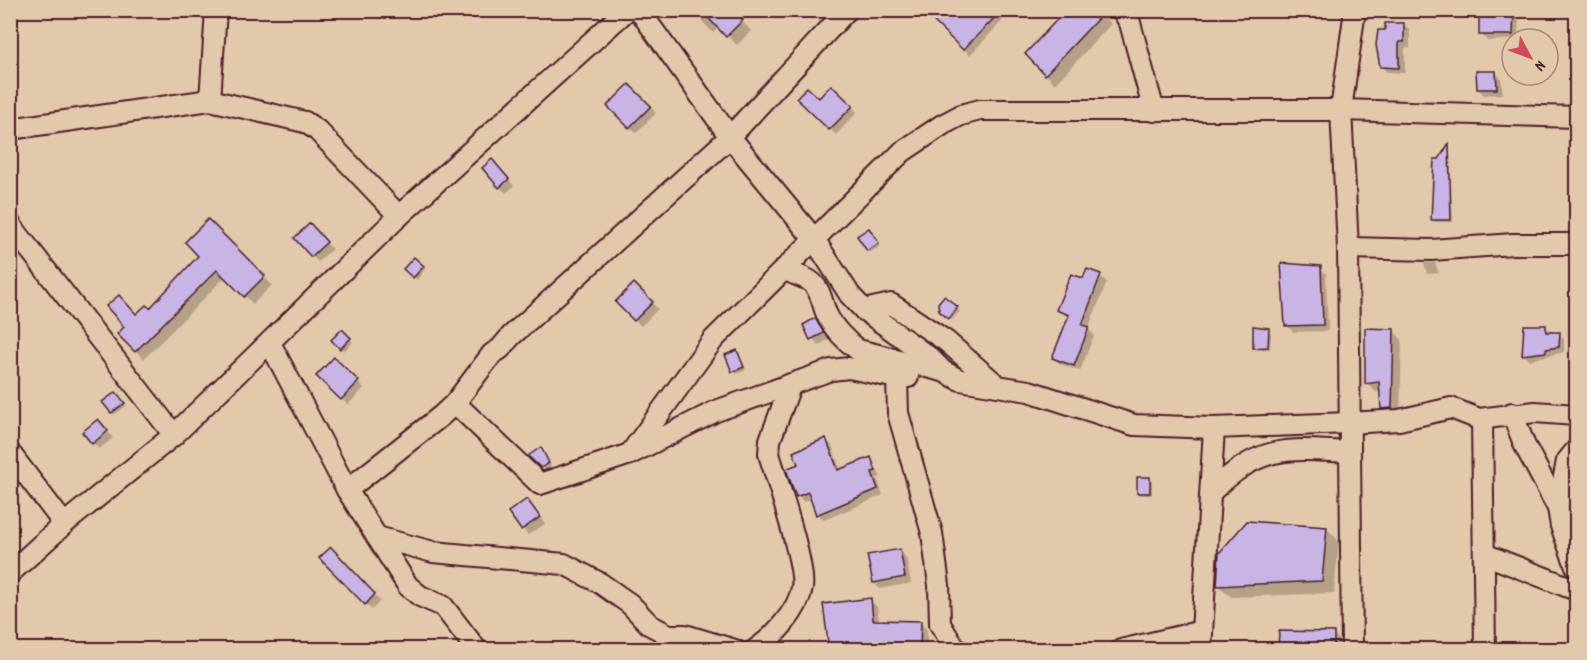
<svg xmlns="http://www.w3.org/2000/svg" width="1587" height="660" viewBox="0 0 1587 660" font-family="Dekko,sans-serif">
<style>
.shadow{fill:#0003}
.building{fill:#c8b5e5;stroke:#4a1f2b;stroke-width:1.5}
.lines{fill:none;stroke-linecap:round;stroke-linejoin:round}
.street-casing{stroke:#4a1f2b;stroke-width:24}
.street{stroke:#e3c9ab;stroke-width:20}
</style>
<rect width="100%" height="100%" fill="#e3c9ab"/>
<filter id="ink" filterUnits="userSpaceOnUse"><feTurbulence type="fractalNoise" baseFrequency=".0167" numOctaves="2"/><feDisplacementMap in="SourceGraphic" scale="12" xChannelSelector="R" yChannelSelector="G"/><feConvolveMatrix kernelMatrix="1 2 1 2 8 2 1 2 1" color-interpolation-filters="sRGB"/></filter>
<g filter="url(#ink)">
<!-- shadow -->
<g class="shadow">
<path d="M692,10H732L751,31L737,45L719,27L713,33Z"/>
<path d="M923,10H1021L1011,20L1007,16L970,55Z"/>
<path d="M1097,10L1111,24L1055,84L1027,54Z"/>
<path d="M1499,10H1519L1518,39L1487,41L1481,34Z"/>
<path d="M1403,24L1410,30V48H1405V73L1387,72L1381,66L1387,32Z"/>
<path d="M1495,72L1501,78L1503,94L1484,95L1478,89Z"/>
<path d="M629,86L656,113L636,133L609,106Z"/>
<path d="M831,87L857,112L836,135L798,98L819,100Z"/>
<path d="M1449,145L1453,222H1435L1433,219L1440,161Z"/>
<path d="M498,167L514,186L506,193L500,187Z"/>
<path d="M208,221L272,285L253,304L226,276L144,359L119,334L137,316L150,310L200,256Z"/>
<path d="M316,231L332,249L318,262L312,256Z"/>
<path d="M871,233L880,246L871,252L869,250Z"/>
<path d="M414,259L425,269L417,280L405,269Z"/>
<path d="M1424,263H1435L1439,273L1427,274Z"/>
<path d="M1320,268L1326,274L1328,331L1293,332L1286,325Z"/>
<path d="M1087,271L1100,276L1107,282L1088,329L1094,335L1080,371L1060,364L1053,358L1069,318L1058,310L1084,280Z"/>
<path d="M634,285L658,309L641,326L617,302Z"/>
<path d="M944,298L960,311L952,320L944,314Z"/>
<path d="M815,319L829,339L818,346L805,325Z"/>
<path d="M1545,327L1564,339V352L1529,360L1524,354Z"/>
<path d="M1268,330L1271,333L1270,349L1257,350L1254,348Z"/>
<path d="M342,331L353,342L344,351L333,340Z"/>
<path d="M1394,331L1402,340L1400,417H1391L1382,408L1381,391L1376,392L1367,383Z"/>
<path d="M10,337L19,348L10,354Z"/>
<path d="M737,351L746,370L736,374L727,355Z"/>
<path d="M334,359L364,388L348,405L318,376Z"/>
<path d="M119,396L126,406L114,415L112,412Z"/>
<path d="M104,427L113,438L99,449L93,443Z"/>
<path d="M826,440L832,446L841,471L871,459L881,477L877,478L883,495L824,520L818,514L812,498L804,502L798,496L799,465Z"/>
<path d="M541,449L551,466L545,470L531,457Z"/>
<path d="M1149,478L1152,481V495H1141L1138,492Z"/>
<path d="M10,482L20,494L10,502Z"/>
<path d="M526,501L545,524L528,535L510,512Z"/>
<path d="M1326,528L1339,541L1334,593L1231,597L1218,585Z"/>
<path d="M331,549L380,601L372,610L321,558Z"/>
<path d="M899,550L906,557L911,583L880,589L874,583Z"/>
<path d="M870,600L877,607L879,621L920,623L927,630V650H830Z"/>
<path d="M1333,634L1343,643V650H1280Z"/>
<path d="M53,645L63,650H50Z"/>
</g>
<!-- building -->
<g class="building">
<path d="M701,10H733L743,20L726,37Z"/>
<path d="M922,10H1002L963,50Z"/>
<path d="M1066,10H1106L1045,75L1025,54Z"/>
<path d="M1479,10H1514L1513,35H1479Z"/>
<path d="M1385,23H1404V42H1399V68L1380,67L1376,45L1378,30H1385Z"/>
<path d="M1476,71H1496L1497,89H1477Z"/>
<path d="M629,84L651,106L629,128L607,106Z"/>
<path d="M831,85L853,106L829,130L796,98L807,87L819,98Z"/>
<path d="M1449,143L1451,220H1431L1434,159H1439Z"/>
<path d="M492,159L509,179L499,188L482,168Z"/>
<path d="M208,219L265,276L244,297L217,270L135,352L117,334L124,327L106,306L119,295L136,314L146,305L150,308L198,256L185,242Z"/>
<path d="M310,223L327,242L311,257L294,238Z"/>
<path d="M869,228L879,243L867,251L857,236Z"/>
<path d="M414,257L424,266L413,278L403,269Z"/>
<path d="M1281,263L1321,266L1323,325L1285,326Z"/>
<path d="M1087,269L1101,274L1082,325L1089,327L1074,366L1052,358L1069,315L1056,310L1071,274L1083,278Z"/>
<path d="M634,283L653,302L634,321L615,302Z"/>
<path d="M944,296L958,307L949,319L939,311L938,303Z"/>
<path d="M815,318L824,333L810,340L803,325Z"/>
<path d="M1524,325H1546V332H1560L1559,347L1546,349V352L1522,355Z"/>
<path d="M1253,326L1269,328L1268,347L1253,348Z"/>
<path d="M1365,328L1394,329L1392,408L1381,409L1379,382L1365,384Z"/>
<path d="M342,329L351,338L340,349L331,340Z"/>
<path d="M737,350L744,367L732,372L725,355Z"/>
<path d="M334,357L359,381L341,400L316,376Z"/>
<path d="M116,392L125,403L111,413L102,402Z"/>
<path d="M98,419L108,431L92,444L82,432Z"/>
<path d="M826,438L838,470L871,457L876,471L872,472L878,489L816,515L808,492L796,497L786,469L798,464L793,452Z"/>
<path d="M541,447L549,463L541,468L528,456Z"/>
<rect x="1137" y="477" width="13" height="16"/>
<path d="M527,499L540,517L521,530L508,512Z"/>
<path d="M1247,521L1327,527L1322,581L1217,586L1219,553Z"/>
<path d="M331,547L375,594L365,605L319,558Z"/>
<path d="M900,549L905,577L873,583L867,555Z"/>
<path d="M871,598L873,620L921,621L920,650H829L823,604Z"/>
<path d="M1279,631L1334,632V650H1278Z"/>
</g>
<g class="lines">
<defs>
<g id="street">
<path d="M639,10L730,137L814,239L850,295L864,310L929,357L940,368"/>
<path d="M1122,10L1130,23L1154,111"/>
<path d="M210,100L216,10"/>
<path d="M10,129L210,100L305,122L317,130L399,216L627,10"/>
<path d="M10,224L174,435"/>
<path d="M1348,248L1431,250L1513,244H1576"/>
<path d="M785,269C793,275 803,276 810,281C821,288 822,304 827,315C833,328 847,342 858,350L943,371L960,380L1029,391L1134,425L1214,428L1349,423L1399,420L1451,408L1479,419L1535,412L1576,415"/>
<path d="M864,310L891,304L946,341L998,386"/>
<path d="M270,343L347,490L408,586L420,596L443,606L477,650"/>
<path d="M908,377L897,378L898,413L932,533L939,585L940,624L956,650"/>
<path d="M455,403L540,484L630,454L716,411L831,370L849,368L897,378"/>
<path d="M1512,413L1525,446L1558,508L1561,526L1576,566"/>
<path d="M1482,419L1485,650"/>
<path d="M10,453L64,524"/>
<path d="M630,454L713,340L902,152L942,125L961,115L980,110H1341L1576,117"/>
<path d="M347,490L441,416L455,403L492,354L500,349L511,336L730,137L847,10"/>
<path d="M1211,492C1261,445 1284,448 1349,452"/>
<path d="M1558,508L1567,461L1576,450"/>
<path d="M377,537L433,552L564,564L600,583L630,604L650,625L669,635H685L735,650"/>
<path d="M1484,554L1576,590"/>
<path d="M10,573L64,524L174,435L399,216"/>
<path d="M755,650C774,637 798,611 802,588C806,566 777,480 769,454L770,440L791,384"/>
<path d="M1121,650L1202,631"/>
<path d="M1201,650L1214,428"/>
<path d="M1352,650L1348,248L1341,110L1355,10"/>
</g>
</defs>
<!-- street casing -->
<use href="#street" class="street-casing"/>
<!-- street -->
<use href="#street" class="street"/>
</g>
</g>
<!-- margin -->
<rect width="1587" height="660" fill="none" stroke="#e3c9ab" stroke-width="36"/>
<rect x="18" y="18" width="1551" height="624" fill="none" stroke="#4a1f2b" stroke-width="2" filter="url(#ink)"/>
<!-- north arrow -->
<g transform="translate(1530 57) rotate(131)"><circle r="28" fill="#e3c9ab" stroke="#a68578" stroke-width="1.5"/>
<path d="M0-4.5L10 22L0 15L-10 22Z" fill="#d1495b"/>
<text y="-9" font-size="16" font-weight="bold" text-anchor="middle" fill="#4a1f2b">N</text>
</g>
</svg>
